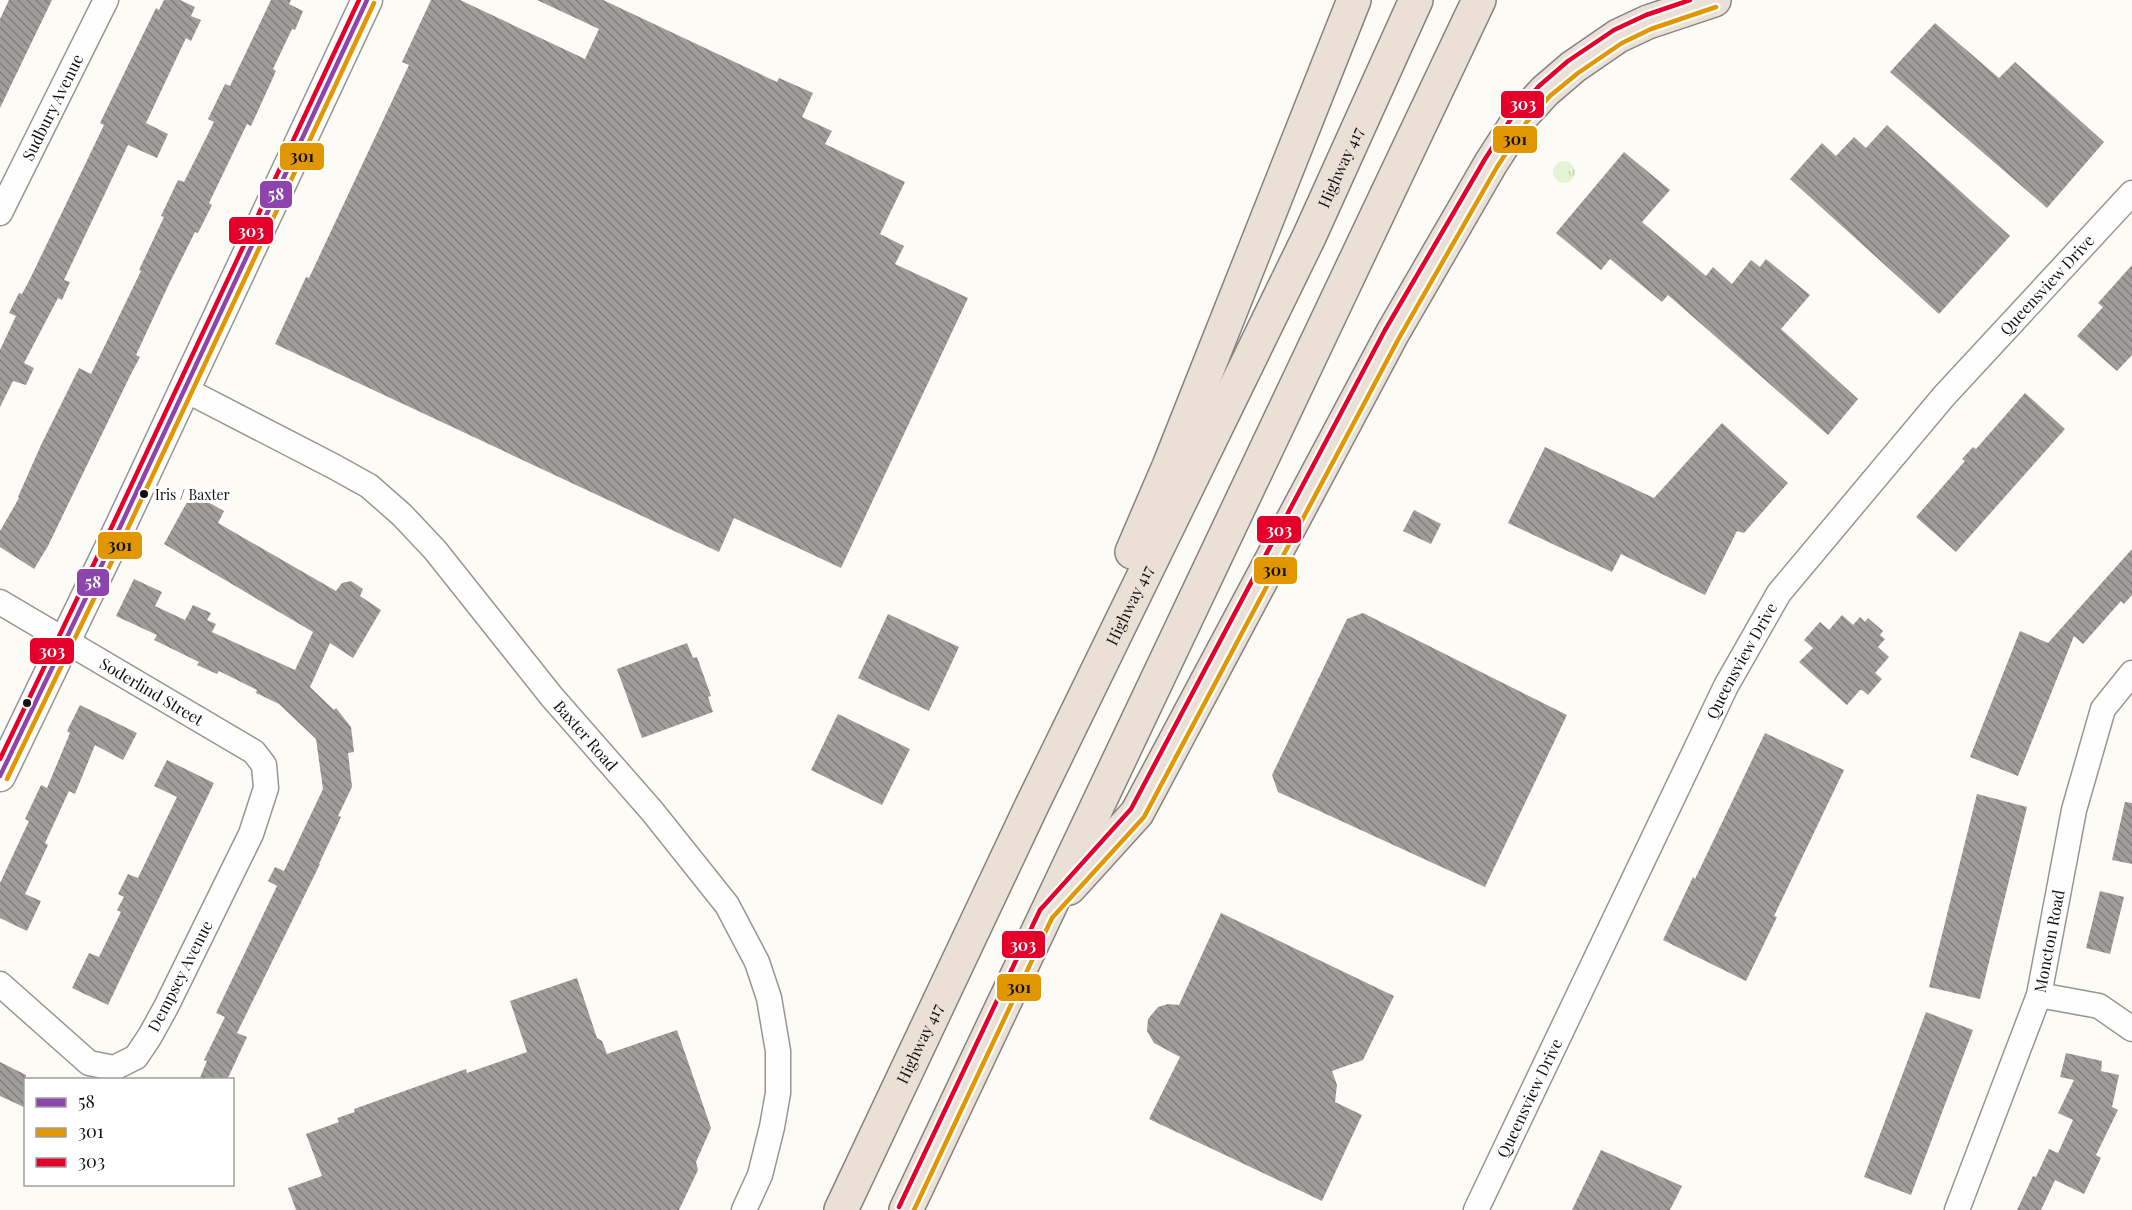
<svg xmlns="http://www.w3.org/2000/svg" width="2132" height="1210" viewBox="0 0 2132 1210" font-family="'Playfair Display',serif">
<style>
.grass{fill:url(#grass-tufts)}
.building{fill:url(#building-back-hatch)}
.lines{fill:none;stroke-linecap:round;stroke-linejoin:round}
.minor-casing{stroke:#969694;stroke-width:27}
.tertiary-casing{stroke:#969694;stroke-width:33}
.motorway-casing{stroke:#848381;stroke-width:36}
.minor{stroke:#fffefe;stroke-width:24}
.tertiary{stroke:#fffefe;stroke-width:30}
.motorway{stroke:#ebe0d6;stroke-width:33}
.bus-1-casing{stroke:#fff;stroke-width:9}
.bus-2-casing{stroke:#fff;stroke-width:9}
.bus-3-casing{stroke:#fff;stroke-width:9}
.bus-1{stroke:#8e44ad;stroke-width:4.5}
.bus-2{stroke:#e09702;stroke-width:4.5}
.bus-3{stroke:#e4002b;stroke-width:4.5}
.bus-dot{fill:#101010;stroke:#fff;stroke-width:2}
.labels{text-anchor:middle;stroke-width:6;stroke-linejoin:round;paint-order:stroke}
.bus-label{font-size:14px;fill:#101010;stroke:#fff;text-anchor:start}
.street-label{font-size:16px;fill:#101010;stroke:#fff}
.line-badge{stroke:#fff;stroke-width:2}
.badge-label{font-size:16px;text-anchor:middle;font-weight:bold;fill:#fff}
.pale-badge-label{font-size:16px;text-anchor:middle;font-weight:bold;fill:#111}
</style>
<defs>
<pattern id="grass-tufts" width="24" height="20" patternUnits="userSpaceOnUse" patternTransform="scale(1.5)"><rect width="24" height="20" fill="#e6f3d4"/><path d="M3 7l-1-3M5 7V3M7 7l1-3M15 17l-1-3M17 17v-4M19 17l1-3" fill="none" stroke="#c4cfb5"/></pattern>
<pattern id="building-back-hatch" width="6" height="6" patternUnits="userSpaceOnUse" patternTransform="scale(1.5)"><rect width="6" height="6" fill="#a09e9b"/><path d="M-1 5l2 2M0 0l6 6M5-1l2 2" fill="none" stroke="#817f7d"/></pattern>
</defs>
<rect width="100%" height="100%" fill="#fcfbf6"/>
<!-- grass -->
<circle class="grass" cx="1564" cy="172" r="11"/>
<!-- building -->
<g class="building">
<path d="M9,0H52L0,108V19Z"/>
<path d="M164,0H180L195,7L191,16L201,20L191,41L186,38L146,123L168,134L157,158L128,145L64,280L70,282L62,300L58,298L24,363L34,368L26,385L13,381L0,407V350L16,316L9,313L19,293L22,294L30,279L104,125L100,123L156,8L159,10Z"/>
<path d="M271,0H291L289,4L303,11L295,30L292,29L273,69L276,71L251,126L247,124L209,203L212,205L198,233L195,232L169,284L136,355L140,357L130,376L48,546L34,569L0,547V531L19,498L18,497L41,445L79,368L91,374L141,271L139,270L164,217L161,216L178,180L184,182L214,122L208,119L225,84L230,86Z"/>
<path d="M431,0H460L585,59L599,29L537,0H603L777,82L779,78L813,93L802,117L832,131L825,144L905,182L880,234L904,246L895,264L968,298L841,568L734,518L719,552L275,344L306,277L309,278L409,65L402,62Z"/>
<path d="M1935,23L1999,78L2015,62L2104,142L2047,208L1890,72Z"/>
<path d="M1887,125L2010,236L1939,314L1790,179L1822,143L1836,156L1854,137L1866,148Z"/>
<path d="M1624,152L1670,190L1642,222L1706,276L1713,267L1732,284L1751,260L1760,267L1766,259L1810,295L1781,329L1858,399L1828,435L1668,295L1662,302L1610,259L1601,270L1556,233Z"/>
<path d="M2132,265V355L2117,371L2077,336L2103,307L2098,303Z"/>
<path d="M2025,393L2065,429L1956,552L1916,517L1965,461L1962,459L1973,447L1976,449Z"/>
<path d="M1722,423L1788,483L1744,533L1737,531L1705,595L1621,554L1612,572L1508,523L1545,447L1654,498Z"/>
<path d="M192,493L224,511L218,523L336,591L342,583L351,581L363,589L360,596L381,610L353,658L330,643L310,687L334,710L336,708L351,727L354,752L348,753L352,787L338,816L341,817L319,864H320L237,1033L247,1037L227,1080H199L207,1061L204,1060L225,1017L216,1013L277,886L268,881L275,867L284,871L323,789L316,739L279,704L256,693L257,690L219,671L217,674L197,665L199,662L154,640L157,635L116,616L134,579L162,592L155,606L185,620L193,605L211,613L207,620L216,624L212,632L295,670L313,632L164,544Z"/>
<path d="M1414,510L1441,524L1431,544L1403,531Z"/>
<path d="M2132,549V595L2124,604L2121,601L2083,644L2074,636L2018,776L1970,757L2020,631L2048,643Z"/>
<path d="M1363,613L1567,715L1485,887L1278,792L1272,775L1347,619Z"/>
<path d="M888,614L959,647L929,711L858,678Z"/>
<path d="M1842,615L1853,625L1860,617L1865,622L1868,618L1883,631L1880,635L1885,639L1878,647L1889,657L1875,673L1882,679L1868,695L1862,690H1860L1847,705L1799,662L1813,648L1804,640L1820,622L1829,630Z"/>
<path d="M687,643L693,658L697,657L711,696L708,697L713,712L642,738L617,669Z"/>
<path d="M80,705L137,733L123,760L95,745L75,794L69,791L45,843L48,845L25,894L41,901L27,931L0,918V883L29,821L25,819L41,785L47,788L70,733L67,731Z"/>
<path d="M838,714L910,749L882,805L811,770Z"/>
<path d="M1765,733L1844,770L1774,916L1777,917L1746,981L1663,940L1693,877L1695,879Z"/>
<path d="M167,760L214,783L108,1005L72,988L89,953L99,957L121,912L117,910L124,897L118,894L128,874L138,878L177,797L154,786Z"/>
<path d="M1977,794L2027,807L1980,999L1929,987Z"/>
<path d="M2125,802L2132,803V864L2112,860Z"/>
<path d="M2100,891L2124,897L2110,954L2086,948Z"/>
<path d="M1221,913L1394,996L1363,1060L1332,1071L1337,1085L1335,1102L1362,1115L1322,1201L1149,1119L1180,1057L1154,1043L1147,1031L1148,1019L1158,1007L1168,1004L1179,1005Z"/>
<path d="M577,978L597,1038L602,1041L607,1054L677,1030L711,1128L696,1162L698,1170L679,1210H296L288,1188L322,1176L306,1134L339,1122L337,1118L355,1112L354,1109L466,1069L467,1073L527,1052L510,1001Z"/>
<path d="M1926,1012L1973,1030L1911,1195L1864,1177Z"/>
<path d="M2066,1053L2102,1061L2101,1071L2119,1075L2112,1107L2118,1110L2096,1155L2101,1158L2084,1194L2055,1180L2041,1210H2017L2033,1176L2036,1177L2049,1149L2058,1153L2073,1120L2058,1113L2074,1080L2060,1077Z"/>
<path d="M0,1062L26,1075V1108L0,1096Z"/>
<path d="M1601,1150L1682,1186L1670,1210H1572Z"/>
</g>
<g class="lines">
<defs>
<g id="minor">
<path id="s1" d="M0,213L106,0"/>
<path id="s2" d="M184,389L333,466L369,486L402,515L435,550L552,697L652,811L727,905L757,962L769,998L778,1051V1093L772,1127L760,1175L744,1210"/>
<path id="s3" d="M0,602L254,752L264,765L266,788L251,834L166,1007L150,1036L136,1057L114,1068L89,1063L0,984"/>
<path d="M2039,995L2099,1006L2132,1029"/>
<path id="s4" d="M1476,1210L1726,686L1779,593L1944,396L2132,193"/>
<path id="s5" d="M1957,1210L2039,995L2074,810L2103,709L2132,673"/>
</g>
<path id="tertiary" d="M0,776L121,525L367,0"/>
<g id="motorway">
<path d="M1132,552L1169,466L1354,0"/>
<path d="M1069,888L1137,813L1392,334L1491,163L1520,118L1545,91L1573,67L1618,36L1648,22L1714,0"/>
<path id="s6" d="M841,1210L1033,803L1309,237L1416,0"/>
<path d="M906,1210L1479,0"/>
</g>
</defs>
<!-- minor casing -->
<use href="#minor" class="minor-casing"/>
<!-- tertiary casing -->
<use href="#tertiary" class="tertiary-casing"/>
<!-- motorway casing -->
<use href="#motorway" class="motorway-casing"/>
<!-- minor -->
<use href="#minor" class="minor"/>
<!-- tertiary -->
<use href="#tertiary" class="tertiary"/>
<!-- motorway -->
<use href="#motorway" class="motorway"/>
<defs>
<path id="bus-1" d="M0,776L121,525L367,0"/>
<g id="bus-2">
<path d="M7,779L128,528L374,3"/>
<path d="M914,1210L1052,918L1144,817L1399,338L1497,167L1526,123L1550,96L1578,73L1622,43L1651,29L1716,7"/>
</g>
<g id="bus-3">
<path d="M0,759L114,522L359,0"/>
<path d="M899,1207L1040,910L1131,809L1385,330L1485,159L1514,114L1539,86L1568,61L1614,30L1646,15L1690,0"/>
</g>
</defs>
<!-- bus-1 casing -->
<use href="#bus-1" class="bus-1-casing"/>
<!-- bus-2 casing -->
<use href="#bus-2" class="bus-2-casing"/>
<!-- bus-3 casing -->
<use href="#bus-3" class="bus-3-casing"/>
<!-- bus-1 -->
<use href="#bus-1" class="bus-1"/>
<!-- bus-2 -->
<use href="#bus-2" class="bus-2"/>
<!-- bus-3 -->
<use href="#bus-3" class="bus-3"/>
</g>
<!-- markers -->
<g class="bus-dot">
<circle cx="144" cy="494" r="5"/>
<circle cx="27" cy="703" r="5"/>
</g>
<g class="labels">
<!-- bus labels -->
<g class="bus-label">
<text x="155" y="500">Iris / Baxter</text>
</g>
<!-- street labels -->
<g class="street-label">
<text dy="6" stroke="none"><textPath href="#s1" startOffset="118">Sudbury Avenue</textPath></text>
<text dy="6" stroke="none"><textPath href="#s6" startOffset="1156">Highway 417</textPath></text>
<text dy="6" stroke="none"><textPath href="#s4" startOffset="1096">Queensview Drive</textPath></text>
<text dy="6" stroke="none"><textPath href="#s6" startOffset="670">Highway 417</textPath></text>
<text dy="6" stroke="none"><textPath href="#s4" startOffset="610">Queensview Drive</textPath></text>
<text dy="6" stroke="none"><textPath href="#s3" startOffset="176">Soderlind Street</textPath></text>
<text dy="6" stroke="none"><textPath href="#s2" startOffset="540">Baxter Road</textPath></text>
<text dy="6" stroke="none"><textPath href="#s5" startOffset="285">Moncton Road</textPath></text>
<text transform="translate(180 976) rotate(-63)" y="6">Dempsey Avenue</text>
<text dy="6" stroke="none"><textPath href="#s6" startOffset="184">Highway 417</textPath></text>
<text dy="6" stroke="none"><textPath href="#s4" startOffset="124">Queensview Drive</textPath></text>
</g>
</g>
<g class="line-badge">
<rect x="1500" y="90" width="45" height="29" rx="6" fill="#e4002b"/>
<rect x="1492" y="125" width="46" height="29" rx="6" fill="#e09702"/>
<rect x="279" y="142" width="46" height="29" rx="6" fill="#e09702"/>
<rect x="259" y="180" width="34" height="29" rx="6" fill="#8e44ad"/>
<rect x="228" y="216" width="46" height="29" rx="6" fill="#e4002b"/>
<rect x="1256" y="515" width="46" height="29" rx="6" fill="#e4002b"/>
<rect x="97" y="531" width="46" height="29" rx="6" fill="#e09702"/>
<rect x="1253" y="556" width="45" height="29" rx="6" fill="#e09702"/>
<rect x="76" y="568" width="34" height="29" rx="6" fill="#8e44ad"/>
<rect x="29" y="637" width="46" height="28" rx="6" fill="#e4002b"/>
<rect x="1001" y="930" width="45" height="29" rx="6" fill="#e4002b"/>
<rect x="996" y="973" width="46" height="29" rx="6" fill="#e09702"/>
</g>
<g class="badge-label">
<text x="1523" y="110">303</text>
<text x="276" y="200">58</text>
<text x="251" y="237">303</text>
<text x="1279" y="536">303</text>
<text x="93" y="588">58</text>
<text x="52" y="657">303</text>
<text x="1023" y="951">303</text>
</g>
<g class="pale-badge-label">
<text x="1515" y="145">301</text>
<text x="302" y="162">301</text>
<text x="120" y="551">301</text>
<text x="1275" y="576">301</text>
<text x="1019" y="993">301</text>
</g>
<!-- legend -->
<rect x="24" y="1078" width="210" height="108" fill="#ffffff" stroke="#9f9f9f" stroke-width="1.5"/>
<rect x="36" y="1098" width="30" height="9" fill="#8e44ad" stroke="#9f9f9f" stroke-width="1.5"/>
<text x="78" y="1108" font-size="18" fill="#101010">58</text>
<rect x="36" y="1128" width="30" height="9" fill="#e09702" stroke="#9f9f9f" stroke-width="1.5"/>
<text x="78" y="1138" font-size="18" fill="#101010">301</text>
<rect x="36" y="1158" width="30" height="9" fill="#e4002b" stroke="#9f9f9f" stroke-width="1.5"/>
<text x="78" y="1168" font-size="18" fill="#101010">303</text>
</svg>
